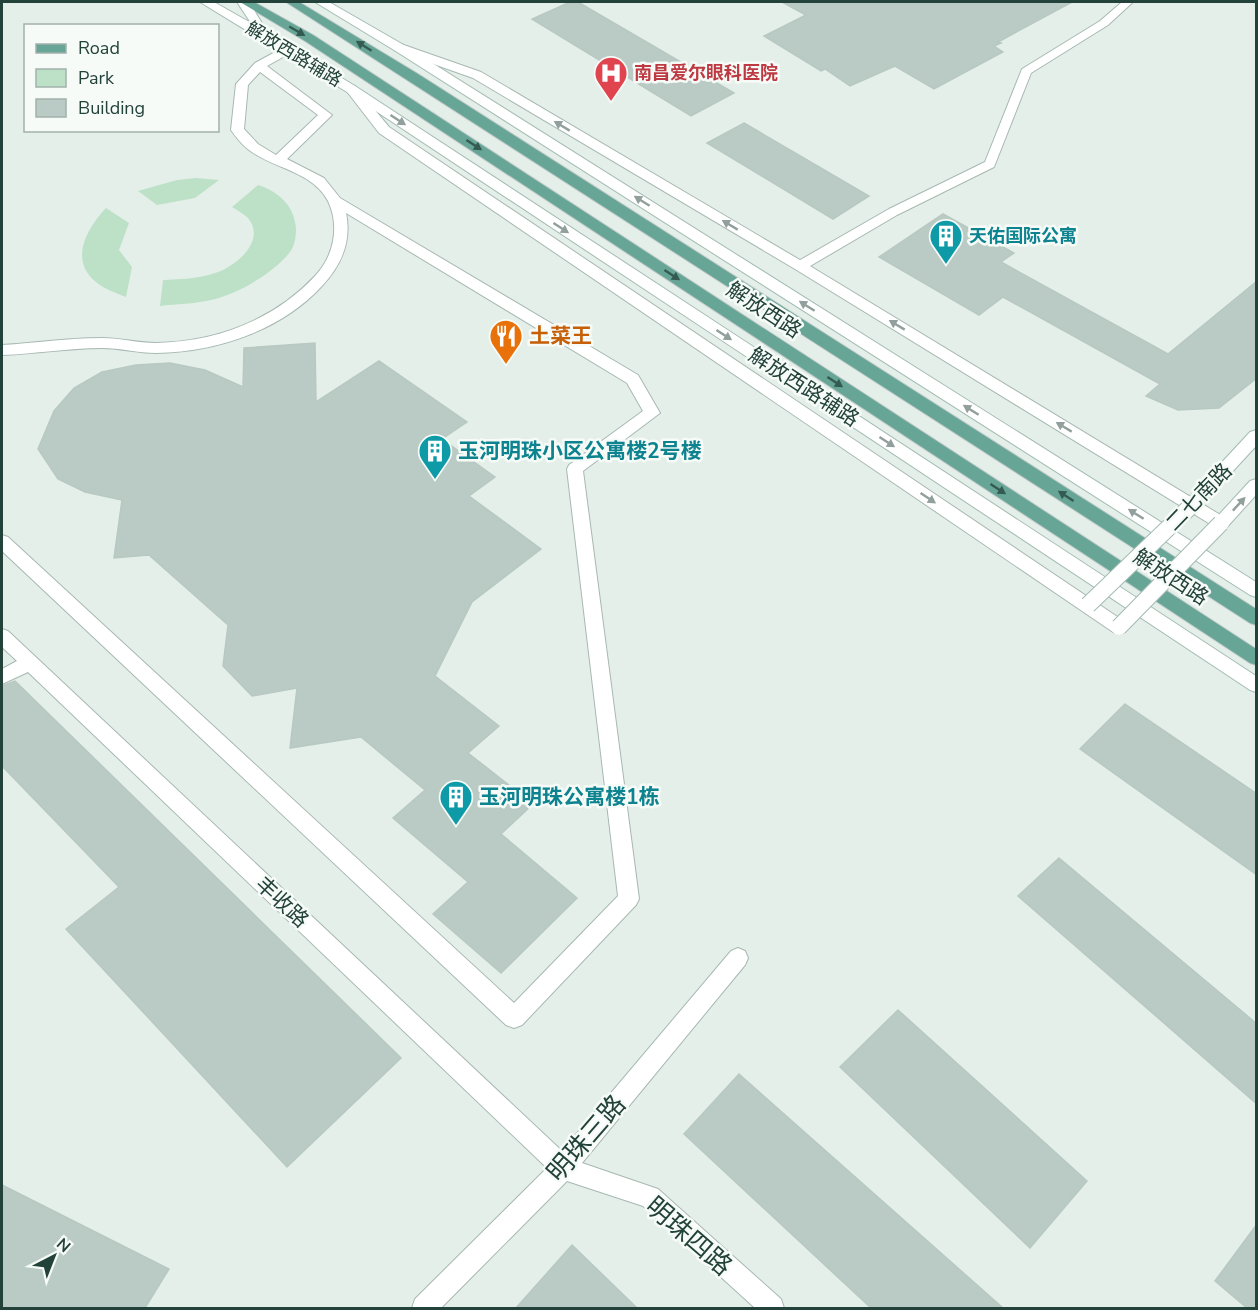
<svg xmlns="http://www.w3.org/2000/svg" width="1258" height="1310" viewBox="0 0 1258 1310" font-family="'Nunito Sans','Noto Sans SC',sans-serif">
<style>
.green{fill:#bde1c7}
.building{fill:#bacac4;stroke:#b7c9c2;stroke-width:1.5}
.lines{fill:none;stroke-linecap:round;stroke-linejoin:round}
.service-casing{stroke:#a7b8b2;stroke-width:2}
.minor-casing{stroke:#a7b8b2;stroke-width:2}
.tertiary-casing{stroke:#a7b8b2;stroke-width:2}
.secondary-casing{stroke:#a2bbb3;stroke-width:2}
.primary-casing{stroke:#c1cac8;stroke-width:2}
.service{fill:#fff;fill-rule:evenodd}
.minor{fill:#fff;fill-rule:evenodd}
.tertiary{fill:#fff;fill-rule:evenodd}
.secondary{fill:#fff;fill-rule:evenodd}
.primary{fill:#67a697;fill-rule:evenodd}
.secondary-bridge-casing{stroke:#a2bbb3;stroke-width:18;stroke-linecap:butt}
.secondary-bridge{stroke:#fff;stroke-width:16}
.oneway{fill:#345b51}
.oneway2{fill:#91a09c}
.labels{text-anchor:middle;stroke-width:5;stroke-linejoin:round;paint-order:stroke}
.far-street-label{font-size:18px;fill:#23423a;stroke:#f6fbf8}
.far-health-label{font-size:18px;font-weight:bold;fill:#be3a42;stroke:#f6fbf8;text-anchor:start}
.far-culture-label{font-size:18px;font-weight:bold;fill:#0d838f;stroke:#f6fbf8;text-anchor:start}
.street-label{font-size:21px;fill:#23423a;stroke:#f6fbf8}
.food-label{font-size:21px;font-weight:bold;fill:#c56008;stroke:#f6fbf8;text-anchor:start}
.culture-label{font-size:21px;font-weight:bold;fill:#0d838f;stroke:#f6fbf8;text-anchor:start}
.near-street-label{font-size:26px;fill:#23423a;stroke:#f6fbf8}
</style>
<rect width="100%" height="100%" fill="#e5efea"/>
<!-- green -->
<g class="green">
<path d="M196,178L219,180L195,198L157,205L138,191L177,180Z"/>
<path d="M258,185C275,190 292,203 295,222C297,230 296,241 292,249C278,271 236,295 211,300C194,304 177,304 160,306L163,280C180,279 198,279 215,273C235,267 267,241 248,218C244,214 238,211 232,207Z"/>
<path d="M106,208L129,223L119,250L132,267L126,297C116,293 104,289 96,282C68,260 88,227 106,208Z"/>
</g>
<!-- building -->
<g class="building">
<path d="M570,2H578L734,93L691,116L532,19Z"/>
<path d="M782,2H1072L998,42L1001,43L994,46L1003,52L934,89L895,66L850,86L825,69L821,71L764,36L806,15Z"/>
<path d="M744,123L869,196L833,219L707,143Z"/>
<path d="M943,214L1014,253L1001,262L1168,354L1257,281V378L1219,408L1178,410L1146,396L1160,384L1003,297L979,315L879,257Z"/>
<path d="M315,343L316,402L379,361L467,422L442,439L495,477L469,496L541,549L472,602L435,676L499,726L468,753L533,804L501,834L577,898L501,973L433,914L468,882L393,818L425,790L361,737L290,748L297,688L252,696L223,666L228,625L149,555L114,558L122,500L85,492L58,479L38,449L54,411L74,388L102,372L136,365L170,363L205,370L243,387L244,348Z"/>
<path d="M15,681L401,1058L287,1167L66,929L119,887L2,766V686Z"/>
<path d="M1125,704L1257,794V875L1080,749Z"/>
<path d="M1059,858L1257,1024V1104L1018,896Z"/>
<path d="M898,1010L1087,1181L1030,1248L840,1067Z"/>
<path d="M739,1074L1003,1308H871L684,1134Z"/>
<path d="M2,1185L169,1269L145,1308H2Z"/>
<path d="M1257,1224V1308H1247L1215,1281Z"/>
<path d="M572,1245L637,1308H516Z"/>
</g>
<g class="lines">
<defs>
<path id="service" d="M1122,2H1133L1108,25L1031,73L994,167L897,215L805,269H795L793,266L795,263L889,209L985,162L1022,69L1100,21Z"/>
<g id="minor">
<path d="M288,45L292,46V52L267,66L332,115L287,159L324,178L340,198L638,375L660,413L583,471L639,899L636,905L522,1025L514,1028L506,1025L2,551V535L8,537L514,1003L618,896L567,469L569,465L643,411L627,383L346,213C352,242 341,266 321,287C280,331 216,352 156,353C138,353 120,348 102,348C68,348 35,354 2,355V345C35,343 68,338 102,338C120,338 138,343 156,343C216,342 274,320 315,276C334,256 340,226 328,201C312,171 274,169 249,150C242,145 236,137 231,130L236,84L255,63ZM260,72L318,115L276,155L258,144L244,129L248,85Z"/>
<path d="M2,629L8,631L562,1151L731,951L738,948L745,951L748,958L745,965L582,1163L658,1189L781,1299L784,1308H755L643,1206L567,1181L441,1308H412L415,1299L547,1168L28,672L2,684V669L17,661L2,647Z"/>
</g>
<g id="tertiary">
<path d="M398,43L481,72L805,263L1227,519L1229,523L1227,527L1221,529L1215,527L795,269L473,78L394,50L392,47Z"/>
<path d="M351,85L355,86L389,127L1125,622L1128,627L1125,632L1119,634L1113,632L379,133L345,89Z"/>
</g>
<g id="secondary">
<path d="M200,2H214L251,23L237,2H249L268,33L355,86L1256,676V692L1250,690L347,92Z"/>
<path d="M315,2H329L402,44L1256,582V597L1250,595L394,50Z"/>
<path d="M1256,430V446L1198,509H1186L1184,505L1186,501L1250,432Z"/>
<path d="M1256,479V495L1227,527L1221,529L1215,527L1213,523L1215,519L1250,481Z"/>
</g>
<g id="primary">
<path d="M240,2H254L313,35L1256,649V665L1250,663L305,41Z"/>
<path d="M286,2H299L418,74L1256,609V625L1250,623Z"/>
</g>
</defs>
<!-- service casing -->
<use href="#service" class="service-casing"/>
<!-- minor casing -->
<use href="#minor" class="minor-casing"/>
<!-- tertiary casing -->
<use href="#tertiary" class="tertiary-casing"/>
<!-- secondary casing -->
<use href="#secondary" class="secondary-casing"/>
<!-- primary casing -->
<use href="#primary" class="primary-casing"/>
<!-- service -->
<use href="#service" class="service"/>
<!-- minor -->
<use href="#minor" class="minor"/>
<!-- tertiary -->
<use href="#tertiary" class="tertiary"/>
<!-- secondary -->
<use href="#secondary" class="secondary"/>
<!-- primary -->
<use href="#primary" class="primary"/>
<defs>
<g id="secondary-bridge">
<path d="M1088,605L1192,505"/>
<path d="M1119,627L1221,523"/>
</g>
</defs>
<!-- secondary-bridge casing -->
<use href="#secondary-bridge" class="secondary-bridge-casing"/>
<!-- secondary-bridge -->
<use href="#secondary-bridge" class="secondary-bridge"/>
</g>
<!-- one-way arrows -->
<defs><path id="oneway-solid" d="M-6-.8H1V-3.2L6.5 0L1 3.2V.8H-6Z" transform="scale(1.5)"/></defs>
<g class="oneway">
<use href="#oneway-solid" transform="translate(297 31) rotate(30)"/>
<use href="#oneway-solid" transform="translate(364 46) rotate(-148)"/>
<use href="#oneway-solid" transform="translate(474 145) rotate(33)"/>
<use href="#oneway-solid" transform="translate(672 275) rotate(33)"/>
<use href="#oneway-solid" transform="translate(835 382) rotate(33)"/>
<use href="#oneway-solid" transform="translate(998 489) rotate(33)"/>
<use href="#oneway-solid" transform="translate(1066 496) rotate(-147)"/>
</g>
<g class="oneway2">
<use href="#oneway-solid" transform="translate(398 120) rotate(33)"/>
<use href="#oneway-solid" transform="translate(562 126) rotate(-149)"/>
<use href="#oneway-solid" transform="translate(642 201) rotate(-148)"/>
<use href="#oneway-solid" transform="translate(730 225) rotate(-149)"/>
<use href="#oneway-solid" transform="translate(561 228) rotate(33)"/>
<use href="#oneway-solid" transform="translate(807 306) rotate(-148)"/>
<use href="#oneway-solid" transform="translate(897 325) rotate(-149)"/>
<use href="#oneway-solid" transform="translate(724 335) rotate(33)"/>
<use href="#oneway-solid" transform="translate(971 410) rotate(-148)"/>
<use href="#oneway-solid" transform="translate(1064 427) rotate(-149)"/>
<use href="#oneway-solid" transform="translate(887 442) rotate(33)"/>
<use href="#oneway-solid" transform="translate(928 498) rotate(34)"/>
<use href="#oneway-solid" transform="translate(1239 504) rotate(-47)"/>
<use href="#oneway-solid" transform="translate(1136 514) rotate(-148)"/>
</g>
<!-- icons -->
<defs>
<symbol id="hospital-pin" viewBox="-11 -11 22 30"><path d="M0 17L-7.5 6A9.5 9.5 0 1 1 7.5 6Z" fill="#e0444e" stroke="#f6fbf8"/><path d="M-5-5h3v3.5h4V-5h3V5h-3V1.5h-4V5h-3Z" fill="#fff"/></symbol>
<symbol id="building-pin" viewBox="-11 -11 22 30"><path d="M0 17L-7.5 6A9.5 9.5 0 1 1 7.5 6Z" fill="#0f9aa8" stroke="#f6fbf8"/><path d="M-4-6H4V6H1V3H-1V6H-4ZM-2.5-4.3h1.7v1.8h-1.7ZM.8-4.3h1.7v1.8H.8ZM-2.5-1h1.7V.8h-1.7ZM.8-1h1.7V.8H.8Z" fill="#fff"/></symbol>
<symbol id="restaurant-pin" viewBox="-11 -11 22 30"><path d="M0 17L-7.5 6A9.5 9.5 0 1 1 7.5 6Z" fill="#e8710a" stroke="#f6fbf8"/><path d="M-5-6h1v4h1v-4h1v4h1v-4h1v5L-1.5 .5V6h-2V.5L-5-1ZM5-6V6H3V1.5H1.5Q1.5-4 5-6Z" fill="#fff"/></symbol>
</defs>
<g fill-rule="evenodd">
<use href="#hospital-pin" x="592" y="54" width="38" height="52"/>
<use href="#building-pin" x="927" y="217" width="38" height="52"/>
<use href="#restaurant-pin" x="487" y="317" width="38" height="52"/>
<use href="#building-pin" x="416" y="432" width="38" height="52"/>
<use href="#building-pin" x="437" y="778" width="38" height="52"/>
</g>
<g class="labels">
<!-- far-street labels -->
<g class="far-street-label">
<text transform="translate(294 54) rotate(31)" y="6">解放西路辅路</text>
</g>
<!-- far-health labels -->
<g class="far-health-label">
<text x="634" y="79">南昌爱尔眼科医院</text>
</g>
<!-- far-culture labels -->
<g class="far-culture-label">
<text x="969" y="242">天佑国际公寓</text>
</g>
<!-- street labels -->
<g class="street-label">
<text transform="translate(764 310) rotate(33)" y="7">解放西路</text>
<text transform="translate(804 387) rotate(33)" y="7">解放西路辅路</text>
<text transform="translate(1199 497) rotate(-46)" y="7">二七南路</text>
<text transform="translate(1171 577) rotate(33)" y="7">解放西路</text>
<text transform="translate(282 902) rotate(43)" y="7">丰收路</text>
</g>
<!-- food labels -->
<g class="food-label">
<text x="529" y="343">土菜王</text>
</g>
<!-- culture labels -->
<g class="culture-label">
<text x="458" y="458">玉河明珠小区公寓楼2号楼</text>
<text x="479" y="804">玉河明珠公寓楼1栋</text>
</g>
<!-- near-street labels -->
<g class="near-street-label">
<text transform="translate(586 1138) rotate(-49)" y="9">明珠三路</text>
<text transform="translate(689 1236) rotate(41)" y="9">明珠四路</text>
</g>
</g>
<!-- border -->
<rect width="1258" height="1310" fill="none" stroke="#23423a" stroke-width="6"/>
<!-- legend -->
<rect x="24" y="24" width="195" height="108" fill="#f6fbf8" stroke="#a2b1ac" stroke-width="1.5"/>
<rect x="36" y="44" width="30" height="9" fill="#67a697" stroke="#a2b1ac" stroke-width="1.5"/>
<text x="78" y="54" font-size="18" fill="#23423a">Road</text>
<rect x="36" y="69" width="30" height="18" fill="#bde1c7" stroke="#a2b1ac" stroke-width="1.5"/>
<text x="78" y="84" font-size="18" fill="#23423a">Park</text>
<rect x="36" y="99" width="30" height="18" fill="#bacac4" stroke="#a2b1ac" stroke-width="1.5"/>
<text x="78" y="114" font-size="18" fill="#23423a">Building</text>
<!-- north arrow -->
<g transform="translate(54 1256) rotate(42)" stroke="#f6fbf8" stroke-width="4.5" paint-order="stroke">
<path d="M0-4.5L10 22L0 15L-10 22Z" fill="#23423a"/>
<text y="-9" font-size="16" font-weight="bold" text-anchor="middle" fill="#23423a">N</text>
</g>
</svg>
